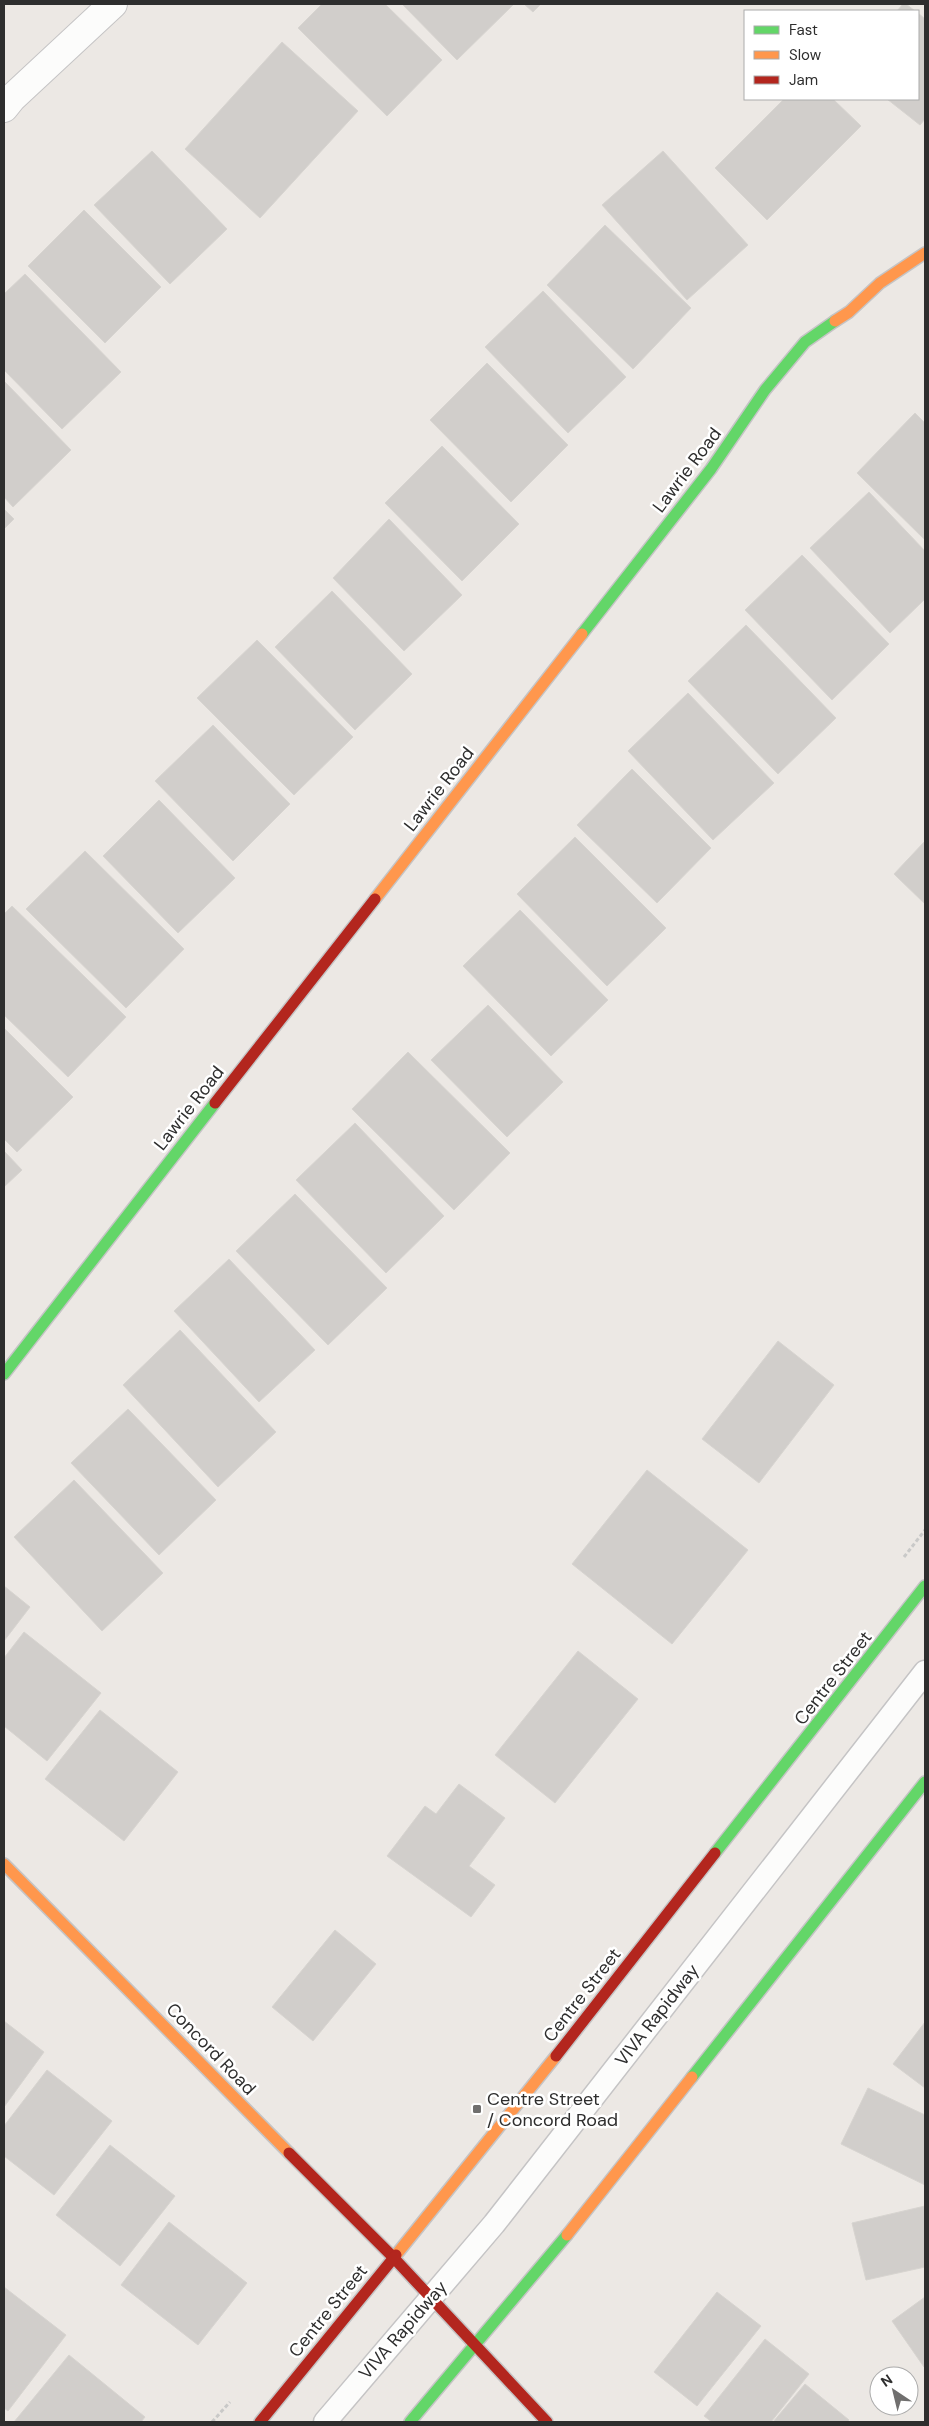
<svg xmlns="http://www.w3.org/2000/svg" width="929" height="2426" viewBox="0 0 929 2426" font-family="'DM Sans',sans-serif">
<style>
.building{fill:#d1cecb;stroke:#d7d4d0}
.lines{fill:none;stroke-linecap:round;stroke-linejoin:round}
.lane-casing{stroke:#c5c4c5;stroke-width:25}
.street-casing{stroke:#c5c4c5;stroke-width:30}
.fast-casing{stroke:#c5c4c5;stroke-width:14}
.slow-casing{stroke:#c5c4c5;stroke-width:14}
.jam-casing{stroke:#c5c4c5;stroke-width:14}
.path{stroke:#c9c9c8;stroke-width:3;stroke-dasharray:4 2.5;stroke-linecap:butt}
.lane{stroke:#fcfcfb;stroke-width:22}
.street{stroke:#fcfcfb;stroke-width:28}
.fast{stroke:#63d668;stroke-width:11}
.slow{stroke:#ff974d;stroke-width:11}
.jam{stroke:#b3261e;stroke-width:11}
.poi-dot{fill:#706f6e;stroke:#fff;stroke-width:2}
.labels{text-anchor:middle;stroke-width:5;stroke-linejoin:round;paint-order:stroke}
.street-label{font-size:18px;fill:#2e2e2e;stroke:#fff}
.poi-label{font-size:18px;fill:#2e2e2e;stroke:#fff;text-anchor:start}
</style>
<rect width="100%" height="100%" fill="#ece8e4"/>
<!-- building -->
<g class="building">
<path d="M322,4H385L442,60L387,116L298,28Z"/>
<path d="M402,4H512L513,5L457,60Z"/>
<path d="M524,4H541L533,12Z"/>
<path d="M903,4H906L915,11H897Z"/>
<path d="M918,13L925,19V119L920,125L887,99H918Z"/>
<path d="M282,42L358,111L260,218L185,149Z"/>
<path d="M784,99H833L861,126L767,220L715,168Z"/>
<path d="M152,151L227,229L170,284L94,205Z"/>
<path d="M663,151L748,245L687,300L602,205Z"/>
<path d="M84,210L161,287L105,343L28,266Z"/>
<path d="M605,225L691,308L633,369L547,285Z"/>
<path d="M25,274L121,372L62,429L4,370V294Z"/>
<path d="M543,291L626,377L568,433L485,347Z"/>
<path d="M487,363L568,445L511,502L430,420Z"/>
<path d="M4,381L71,450L13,507L4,497Z"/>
<path d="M915,413L925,423V540L857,473Z"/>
<path d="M442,446L519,524L462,581L385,503Z"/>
<path d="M869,492L925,551V599L890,633L810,548Z"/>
<path d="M4,509L14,519L4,529Z"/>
<path d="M389,519L462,595L404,651L333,578Z"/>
<path d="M802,555L889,644L832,700L745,610Z"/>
<path d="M332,591L412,674L355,730L275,647Z"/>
<path d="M746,625L836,718L778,774L688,681Z"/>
<path d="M257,640L353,737L294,795L197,698Z"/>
<path d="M688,693L774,783L713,840L628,751Z"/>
<path d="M213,725L290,804L233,861L155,781Z"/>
<path d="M632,769L711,848L657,903L577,825Z"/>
<path d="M159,800L235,878L178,933L103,856Z"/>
<path d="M575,837L666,928L607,986L517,894Z"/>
<path d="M925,841V904L894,874Z"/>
<path d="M85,851L184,949L126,1008L26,909Z"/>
<path d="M12,906L126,1017L68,1077L4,1015V914Z"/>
<path d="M520,910L608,1000L551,1056L463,966Z"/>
<path d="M488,1005L563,1082L507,1137L431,1060Z"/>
<path d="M4,1028L73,1097L17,1152L4,1139Z"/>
<path d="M408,1052L510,1153L454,1210L352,1109Z"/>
<path d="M355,1123L444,1216L386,1273L296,1180Z"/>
<path d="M4,1151L22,1170L4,1187Z"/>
<path d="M295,1194L387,1288L328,1345L236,1251Z"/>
<path d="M229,1259L315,1350L259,1402L174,1311Z"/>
<path d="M180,1330L276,1432L218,1487L123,1385Z"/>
<path d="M778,1341L834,1385L759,1483L702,1439Z"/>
<path d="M128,1409L216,1500L159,1555L71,1463Z"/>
<path d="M647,1470L748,1550L672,1644L572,1564Z"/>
<path d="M74,1480L163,1573L102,1631L14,1537Z"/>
<path d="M4,1586L30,1607L4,1641Z"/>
<path d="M24,1632L101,1693L47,1761L4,1726V1658Z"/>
<path d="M578,1651L638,1699L555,1803L495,1755Z"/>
<path d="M100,1710L178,1772L124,1841L45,1779Z"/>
<path d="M459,1784L505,1818L469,1866L495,1885L471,1917L387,1856L425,1806L436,1814Z"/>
<path d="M335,1930L376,1964L313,2041L272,2007Z"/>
<path d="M4,2021L44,2052L4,2107Z"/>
<path d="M925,2022V2088L893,2064Z"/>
<path d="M47,2070L112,2121L54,2195L4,2156V2126Z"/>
<path d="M868,2088L925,2115V2185L841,2144Z"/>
<path d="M110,2145L175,2196L120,2266L56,2215Z"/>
<path d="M925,2206V2267L866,2280L852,2223Z"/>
<path d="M169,2222L247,2283L198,2345L121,2285Z"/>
<path d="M4,2287L66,2335L8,2411L4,2408Z"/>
<path d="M717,2292L761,2326L697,2406L654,2372Z"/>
<path d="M925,2297V2366L924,2367L892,2321Z"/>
<path d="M765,2339L809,2374L771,2422H712L704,2416Z"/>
<path d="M69,2355L145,2417L141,2422H14Z"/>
<path d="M805,2384L849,2420L847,2422H773Z"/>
</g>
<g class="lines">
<defs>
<path id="lane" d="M325,2422L494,2224L925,1672"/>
<path id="street" d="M4,108L12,98L113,4"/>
<g id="fast">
<path d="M582,634L711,469L765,390L805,342L835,321"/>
<path d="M4,1374L215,1103"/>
<path d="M715,1853L925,1586"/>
<path d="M692,2077L925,1782"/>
<path d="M410,2422L567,2235"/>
</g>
<g id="slow">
<path d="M835,321L849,312L880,283L925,253"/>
<path d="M375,899L582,634"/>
<path d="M4,1864L289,2153"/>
<path d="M567,2235L692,2077"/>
<path d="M396,2255L556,2056"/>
</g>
<g id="jam">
<path d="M215,1103L375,899"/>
<path d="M556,2056L715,1853"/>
<path d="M289,2153L392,2256L547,2422"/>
<path d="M260,2422L396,2255"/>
</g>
</defs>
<!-- lane casing -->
<use href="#lane" class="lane-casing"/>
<!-- street casing -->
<use href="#street" class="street-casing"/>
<!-- fast casing -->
<use href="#fast" class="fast-casing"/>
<!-- slow casing -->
<use href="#slow" class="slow-casing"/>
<!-- jam casing -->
<use href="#jam" class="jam-casing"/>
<!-- path -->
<g class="path">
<path d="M904,1557L925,1530"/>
<path d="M212,2422L230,2402"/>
</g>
<!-- lane -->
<use href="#lane" class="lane"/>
<!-- street -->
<use href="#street" class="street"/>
<!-- fast -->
<use href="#fast" class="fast"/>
<!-- slow -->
<use href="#slow" class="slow"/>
<!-- jam -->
<use href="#jam" class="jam"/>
</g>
<!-- markers -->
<rect class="poi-dot" x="472" y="2104" width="10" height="10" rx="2.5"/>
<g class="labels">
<!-- street labels -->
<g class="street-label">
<text transform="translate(687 470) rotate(-53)" y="6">Lawrie Road</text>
<text transform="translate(439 789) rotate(-52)" y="6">Lawrie Road</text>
<text transform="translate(189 1108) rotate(-52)" y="6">Lawrie Road</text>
<text transform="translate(833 1678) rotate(-52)" y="6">Centre Street</text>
<text transform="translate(582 1995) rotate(-52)" y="6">Centre Street</text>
<text transform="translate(657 2015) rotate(-52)" y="6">VIVA Rapidway</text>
<text transform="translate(211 2049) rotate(46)" y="6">Concord Road</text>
<text transform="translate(328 2311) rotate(-51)" y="6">Centre Street</text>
<text transform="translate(403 2330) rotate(-49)" y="6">VIVA Rapidway</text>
</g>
<!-- poi labels -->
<g class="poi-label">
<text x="487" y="2105">Centre Street<tspan x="487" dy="21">/ Concord Road</tspan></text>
</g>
</g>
<!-- border -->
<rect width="929" height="2426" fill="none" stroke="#2e2e2e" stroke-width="10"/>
<!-- legend -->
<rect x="744" y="10" width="175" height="90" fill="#ffffff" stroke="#ababab"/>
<rect x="754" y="26" width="25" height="8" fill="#63d668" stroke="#ababab"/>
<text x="789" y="35" font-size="15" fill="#2e2e2e">Fast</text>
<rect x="754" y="51" width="25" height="8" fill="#ff974d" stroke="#ababab"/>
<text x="789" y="60" font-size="15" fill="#2e2e2e">Slow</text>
<rect x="754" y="76" width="25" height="8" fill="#b3261e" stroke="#ababab"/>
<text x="789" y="85" font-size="15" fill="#2e2e2e">Jam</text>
<!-- north arrow -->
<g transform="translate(894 2391) rotate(325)"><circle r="24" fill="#ffffff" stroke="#ababab"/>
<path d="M0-4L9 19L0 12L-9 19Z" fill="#706f6e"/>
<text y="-8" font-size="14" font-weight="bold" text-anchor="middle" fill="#2e2e2e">N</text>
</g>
</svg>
